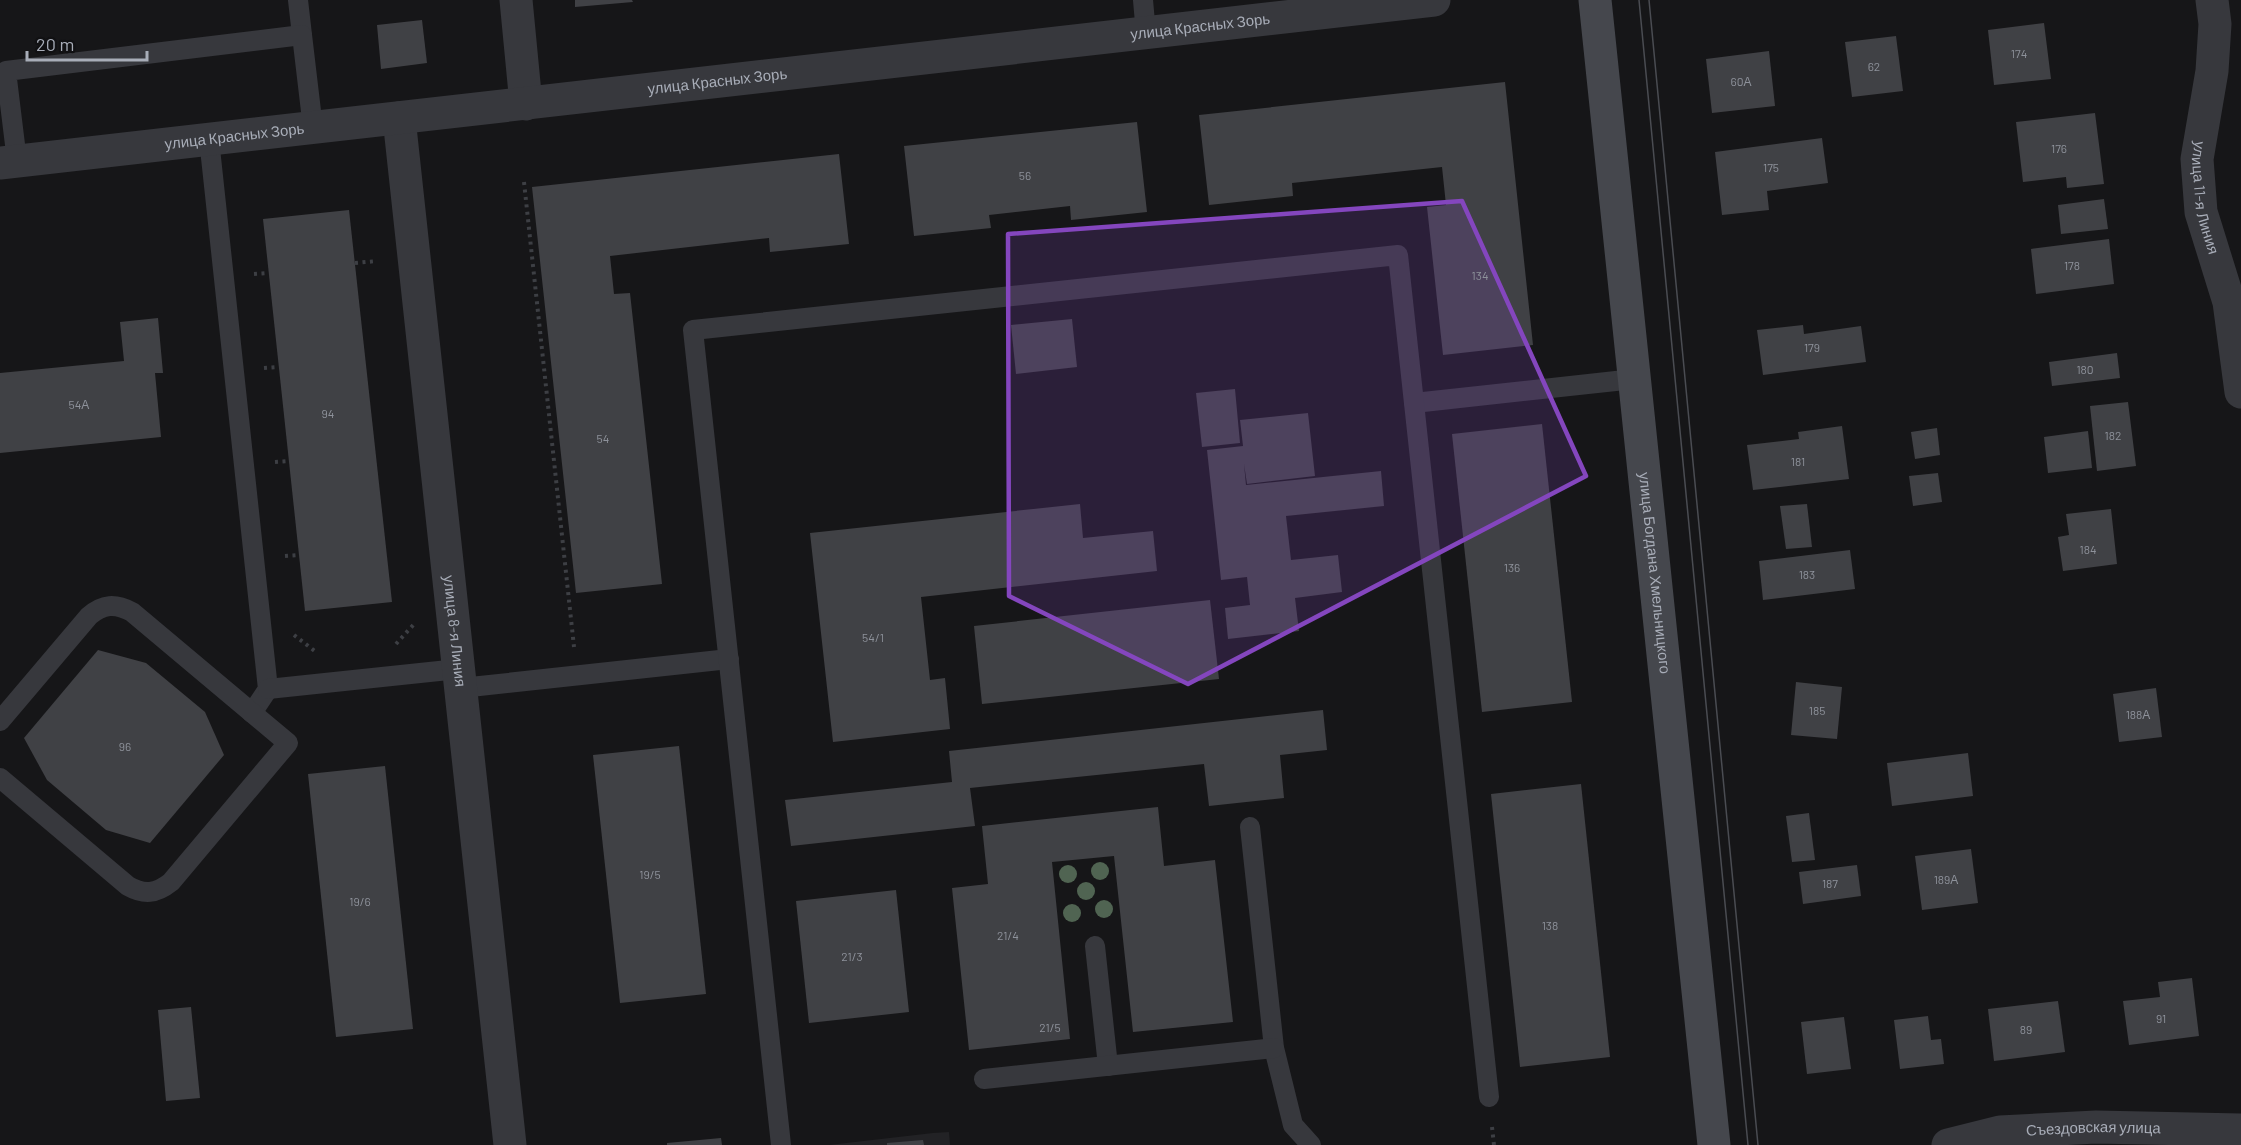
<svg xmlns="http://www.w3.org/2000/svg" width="2241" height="1145" viewBox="0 0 2241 1145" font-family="Barlow,sans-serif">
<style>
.built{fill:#222225}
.building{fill:#404145}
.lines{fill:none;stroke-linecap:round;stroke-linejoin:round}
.path{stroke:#3d3f44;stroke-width:4;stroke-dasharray:3 4.5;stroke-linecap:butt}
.lane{stroke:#37383d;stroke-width:20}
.street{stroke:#37383d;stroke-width:33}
.secondary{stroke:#45474d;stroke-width:33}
.tram{stroke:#4a4c52;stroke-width:1.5}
.tree{fill:#506452}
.marked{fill:#8446be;fill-opacity:0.2;stroke:#8446be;stroke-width:4.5;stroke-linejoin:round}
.labels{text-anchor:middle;stroke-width:4.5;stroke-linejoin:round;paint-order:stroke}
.number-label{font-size:12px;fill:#8e929b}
.street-label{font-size:15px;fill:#a8adb8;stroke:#111113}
</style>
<rect width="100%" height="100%" fill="#161618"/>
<!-- built -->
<path class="built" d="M949,1132L950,1145H829L933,1133Z"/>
<!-- building -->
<g class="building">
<path d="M575,0H632L633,2L575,7Z"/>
<path d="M422,20L427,63L381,69L377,25Z"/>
<path d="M2044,23L2051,79L1994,85L1988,30Z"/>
<path d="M1896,36L1903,91L1852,97L1845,42Z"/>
<path d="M1769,51L1775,106L1712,113L1706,59Z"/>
<path d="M1505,82L1533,345L1443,355L1427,207L1446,205L1442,167L1292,183L1293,196L1209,205L1199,115Z"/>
<path d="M2095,113L2104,184L2067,188L2066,177L2023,182L2016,122Z"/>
<path d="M1137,122L1147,212L1071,220L1070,206L989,215L991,228L914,236L904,146Z"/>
<path d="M1822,138L1828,183L1767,191L1769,210L1722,215L1715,152Z"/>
<path d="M839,154L849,244L770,252L769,238L610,256L614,294L630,293L662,584L576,593L532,187Z"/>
<path d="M2104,199L2108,229L2061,234L2058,205Z"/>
<path d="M349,210L392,602L305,611L263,219Z"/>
<path d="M2109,239L2114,284L2036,294L2031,249Z"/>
<path d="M158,318L163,373H155L161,437L0,453V373L124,361L120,322Z"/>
<path d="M1072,319L1077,367L1016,374L1011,325Z"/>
<path d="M1803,325L1804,334L1861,326L1866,362L1763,375L1757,330Z"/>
<path d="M2117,353L2120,378L2052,386L2049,362Z"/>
<path d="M1235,389L1240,443L1202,447L1196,393Z"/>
<path d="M2128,402L2136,466L2097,471L2090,406Z"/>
<path d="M1308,413L1315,476L1247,484L1244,464L1246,485L1381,471L1384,506L1286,516L1291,560L1338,555L1342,592L1295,598L1299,631L1228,639L1225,608L1250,605L1247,577L1221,580L1207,450L1243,446L1240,420Z"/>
<path d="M1542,424L1572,702L1482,712L1452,434Z"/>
<path d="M1842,426L1849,479L1753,490L1747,445L1799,439L1798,432Z"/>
<path d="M1937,428L1940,455L1915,459L1911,432Z"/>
<path d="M2088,431L2092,468L2048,473L2044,437Z"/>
<path d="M1938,473L1942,502L1913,506L1909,476Z"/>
<path d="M1080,504L1083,538L1153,531L1157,571L921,597L930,680L945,678L950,729L833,742L810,533Z"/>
<path d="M1807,504L1812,547L1786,549L1780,506Z"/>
<path d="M2111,509L2117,564L2063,571L2058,537L2069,535L2066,514Z"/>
<path d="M1850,550L1855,589L1763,600L1759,561Z"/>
<path d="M1210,600L1219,679L982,704L974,626Z"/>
<path d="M98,650L146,663L205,712L224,755L150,843L106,830L47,780L24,738Z"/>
<path d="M1796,682L1842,687L1837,739L1791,735Z"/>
<path d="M2156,688L2162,737L2119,742L2113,694Z"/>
<path d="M1323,710L1327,750L1280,755L1284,798L1209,806L1204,764L970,788L975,826L791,846L785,800L952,782L949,751Z"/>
<path d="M679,746L706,994L620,1003L593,755Z"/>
<path d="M1968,753L1973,796L1892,806L1887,763Z"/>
<path d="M385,766L413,1029L336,1037L308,774Z"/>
<path d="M1581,784L1610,1057L1520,1067L1491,794Z"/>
<path d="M1158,807L1164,866L1215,860L1233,1022L1133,1032L1114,856L1052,862L1070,1039L969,1050L952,888L988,884L982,826Z"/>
<path d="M1809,813L1815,860L1792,862L1786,816Z"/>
<path d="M1971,849L1978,903L1922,910L1915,856Z"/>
<path d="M1857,865L1861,896L1803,904L1799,872Z"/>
<path d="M896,890L909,1012L809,1023L796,901Z"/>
<path d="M2192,978L2199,1036L2129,1045L2123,1001L2160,997L2158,982Z"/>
<path d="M2058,1001L2065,1052L1994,1061L1988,1009Z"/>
<path d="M191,1007L200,1098L166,1101L158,1010Z"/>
<path d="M1928,1016L1931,1040L1941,1039L1944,1064L1900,1069L1894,1020Z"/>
<path d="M1844,1017L1851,1069L1807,1074L1801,1022Z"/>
<path d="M721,1138L722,1145H667V1143Z"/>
<path d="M923,1140L924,1145H887V1143Z"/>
</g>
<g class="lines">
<!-- path -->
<g class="path">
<path d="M524,182L574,647"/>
<path d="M355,263L377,261"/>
<path d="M254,274L268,273"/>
<path d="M264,368L278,367"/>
<path d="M275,462L289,461"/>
<path d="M285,556L299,555"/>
<path d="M294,635L316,652"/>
<path d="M396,644L415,623"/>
<path d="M1492,1127L1494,1145"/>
</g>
<!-- lane -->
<g class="lane">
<path d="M298,0L302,35"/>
<path d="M1143,0L1146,34"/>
<path d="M209,139L268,689L252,713"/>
<path d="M17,161L6,71L302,35L313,128"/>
<path d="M1414,403L1634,379"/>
<path d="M461,688L729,659"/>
<path d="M268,689L458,669"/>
<path d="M0,721L89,616C103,604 115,603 132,612L288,743L171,882C156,894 144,895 128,886L0,778"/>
<path d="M1250,827L1274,1048L1293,1125L1311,1145"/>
<path d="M1095,946L1108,1066"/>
<path d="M984,1079L1274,1048"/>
<path d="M781,1145L693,330L1398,255L1489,1097"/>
</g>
<!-- street -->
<g class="street">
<path d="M516,0L526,104"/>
<path id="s1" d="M2212,0L2215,24L2212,71L2197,159L2201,212L2229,302L2241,392"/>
<path id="s2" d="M399,118L510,1145"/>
<path id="s3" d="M0,163L1434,0"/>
<path id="s4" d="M1948,1145L2000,1132L2096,1127L2241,1130"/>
</g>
<!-- secondary -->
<path class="secondary" id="s5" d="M1595,0L1714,1145"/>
<!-- tram -->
<g class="tram">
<path d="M1639,0L1748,1145"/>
<path d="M1649,0L1758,1145"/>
</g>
</g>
<!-- trees -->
<g class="tree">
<circle cx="1100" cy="871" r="9"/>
<circle cx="1068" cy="874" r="9"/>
<circle cx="1086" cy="891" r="9"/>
<circle cx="1104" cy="909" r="9"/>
<circle cx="1072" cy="913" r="9"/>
</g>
<!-- marked area -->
<path class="marked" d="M1462,201L1586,476L1188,684L1009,596L1008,234Z"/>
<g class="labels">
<!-- number labels -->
<g class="number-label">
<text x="2019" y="58">174</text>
<text x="1874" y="71">62</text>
<text x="1741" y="86">60А</text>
<text x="2059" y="153">176</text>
<text x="1771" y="172">175</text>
<text x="1025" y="180">56</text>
<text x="2072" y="270">178</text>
<text x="1480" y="280">134</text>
<text x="1812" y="352">179</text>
<text x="2085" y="374">180</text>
<text x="79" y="409">54А</text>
<text x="328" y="418">94</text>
<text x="2113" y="440">182</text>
<text x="603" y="443">54</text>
<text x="1798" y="466">181</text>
<text x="2088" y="554">184</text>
<text x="1512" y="572">136</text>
<text x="1807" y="579">183</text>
<text x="873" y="642">54/1</text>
<text x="1817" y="715">185</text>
<text x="2138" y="719">188А</text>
<text x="125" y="751">96</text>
<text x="650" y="879">19/5</text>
<text x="1946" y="884">189А</text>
<text x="1830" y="888">187</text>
<text x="360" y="906">19/6</text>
<text x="1550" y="930">138</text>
<text x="1008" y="940">21/4</text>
<text x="852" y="961">21/3</text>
<text x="2161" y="1023">91</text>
<text x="1050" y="1032">21/5</text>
<text x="2026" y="1034">89</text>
</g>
<!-- street labels -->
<g class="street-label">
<text dy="5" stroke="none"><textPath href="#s3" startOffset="1208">улица Красных Зорь</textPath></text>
<text dy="5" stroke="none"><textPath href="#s3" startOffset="722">улица Красных Зорь</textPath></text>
<text dy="5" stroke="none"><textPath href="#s3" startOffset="236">улица Красных Зорь</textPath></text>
<text dy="5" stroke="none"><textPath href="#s1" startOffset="200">улица 11-я Линия</textPath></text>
<text dy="5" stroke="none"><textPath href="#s5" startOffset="576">улица Богдана Хмельницкого</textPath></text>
<text dy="5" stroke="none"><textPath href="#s2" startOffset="516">улица 8-я Линия</textPath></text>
<text dy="5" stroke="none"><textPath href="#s4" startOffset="147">Съездовская улица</textPath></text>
</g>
</g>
<!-- scale -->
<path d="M27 51v9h120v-9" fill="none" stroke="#a8adb8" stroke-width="3"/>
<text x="36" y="51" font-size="18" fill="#a8adb8" stroke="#111113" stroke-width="4.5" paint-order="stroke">20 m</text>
</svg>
